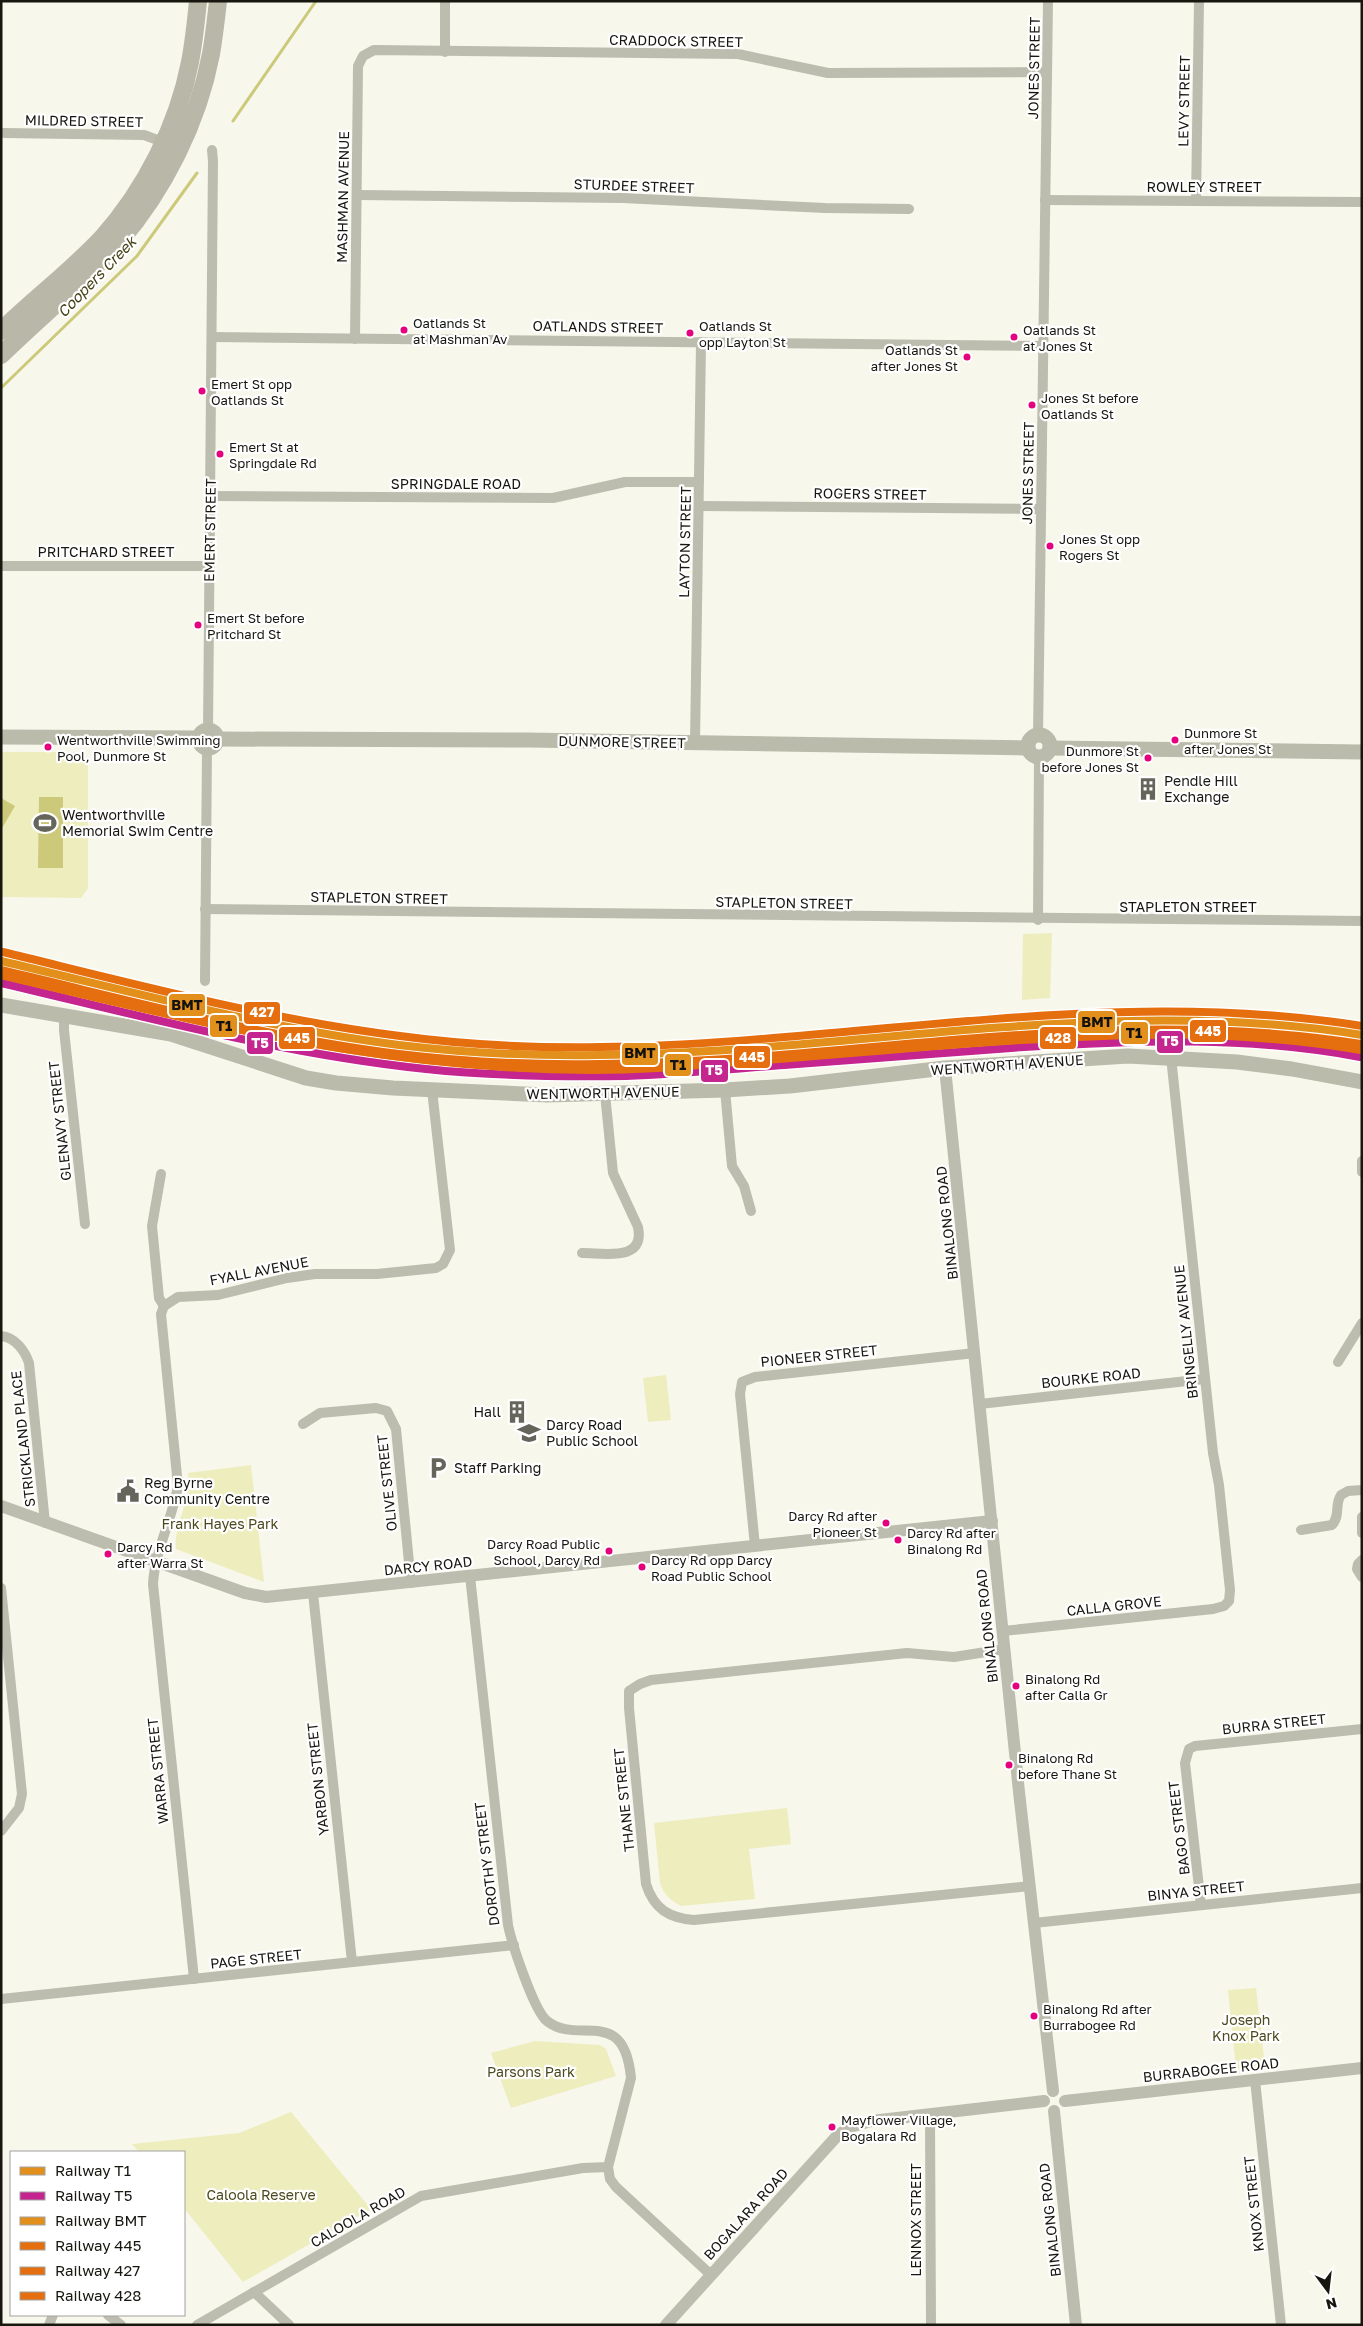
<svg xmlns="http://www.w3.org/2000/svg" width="1363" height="2326" viewBox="0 0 1363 2326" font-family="'Golos Text',sans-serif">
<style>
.green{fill:#eeedbe}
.water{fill:#ccc97b}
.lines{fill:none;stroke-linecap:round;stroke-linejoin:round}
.stream{stroke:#ccc97b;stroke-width:3}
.minor{stroke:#bcbcaf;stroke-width:10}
.tertiary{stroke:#bcbcaf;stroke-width:12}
.secondary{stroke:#bbbbab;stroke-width:15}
.trunk{stroke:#b8b7a8;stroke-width:18}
.rail-1-casing{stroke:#fff;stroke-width:11}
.rail-2-casing{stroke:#fff;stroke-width:11}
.rail-3-casing{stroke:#fff;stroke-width:11}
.rail-4-casing{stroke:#fff;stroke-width:11}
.rail-5-casing{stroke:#fff;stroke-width:11}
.rail-6-casing{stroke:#fff;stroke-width:11}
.rail-1{stroke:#e2901b;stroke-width:8}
.rail-2{stroke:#c4258f;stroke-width:8}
.rail-3{stroke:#e2901b;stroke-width:8}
.rail-4{stroke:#e56e0f;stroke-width:8}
.rail-5{stroke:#e56e0f;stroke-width:8}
.rail-6{stroke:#e56e0f;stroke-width:8}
.bus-dot{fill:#e5007d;stroke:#fff;stroke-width:2}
.labels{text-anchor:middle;stroke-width:4.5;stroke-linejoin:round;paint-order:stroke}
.bus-label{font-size:13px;fill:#17160f;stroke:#fff;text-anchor:start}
.street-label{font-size:14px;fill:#17160f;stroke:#fff}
.poi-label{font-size:14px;fill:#17160f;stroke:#fff;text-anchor:start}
.park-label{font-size:14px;fill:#4a491d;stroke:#fff}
.water-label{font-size:15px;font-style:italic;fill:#454317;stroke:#fff}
.line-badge{stroke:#fff;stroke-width:2}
.badge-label{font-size:14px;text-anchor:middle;font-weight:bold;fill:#fff}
.pale-badge-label{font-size:14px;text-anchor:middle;font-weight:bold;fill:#111}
</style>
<rect width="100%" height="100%" fill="#f7f7ec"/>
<!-- green -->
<g class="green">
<path d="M2,752H79L88,759V888L81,898L1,897Z"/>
<path d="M1052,933L1050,998L1022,1000L1023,934Z"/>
<path d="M666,1375L671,1420L648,1422L643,1378Z"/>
<path d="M251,1465L264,1582L176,1549C173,1525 192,1501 188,1473Z"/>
<path d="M787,1808L791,1844L749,1849L755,1899L681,1906C670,1900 664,1895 660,1883L654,1823Z"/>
<path d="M1256,1988L1265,2066L1236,2069L1228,1990Z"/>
<path d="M535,2041L600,2045L606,2049L616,2076L511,2108L491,2053Z"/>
<path d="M291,2112L371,2209L243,2282L184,2208V2152H139L132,2144L239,2133Z"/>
</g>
<!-- water -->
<g class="water">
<path d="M39,797H63V868H38Z"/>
<path d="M1,798L15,806L1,830Z"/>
</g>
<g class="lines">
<!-- stream -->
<g class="stream">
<path d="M233,121L316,1"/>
<path d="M1,388L137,256L197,173"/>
</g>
<!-- minor -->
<g class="minor">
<path d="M445,52V1"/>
<path d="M4,133L144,135L163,142"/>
<path d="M358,195L623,198L825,208L909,209"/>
<path d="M1045,200L1362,202"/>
<path d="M1196,201L1199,1"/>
<path d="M212,337L1044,346"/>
<path d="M355,339L358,66L363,56L374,50L738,54L828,73L1047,72"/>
<path d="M211,496L553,498L625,482H699"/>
<path d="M699,506L1041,509"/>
<path d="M1,566H210"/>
<path d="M208,731L213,161L212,150"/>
<path d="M1038,736L1048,1"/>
<path d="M695,743L701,342"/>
<path d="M205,909L1362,921"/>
<path d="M1038,920L1039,757"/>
<path d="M205,981L207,748"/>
<path d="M64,1016V1030L85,1224"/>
<path d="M725,1090L732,1166L744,1186L751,1211"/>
<path d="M1362,1161V1172"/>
<path d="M161,1174L152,1226L159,1298L164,1306"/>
<path d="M582,1253C605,1253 645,1262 638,1227L613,1173L605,1094"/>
<path d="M1,1336C15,1337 25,1351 29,1363L45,1523"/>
<path d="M1338,1362L1362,1323"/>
<path d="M980,1404L1205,1379"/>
<path d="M303,1424L320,1413L376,1408L387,1411L396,1429L411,1583"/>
<path d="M1362,1517V1533"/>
<path d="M1301,1530L1332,1525C1341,1515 1334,1505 1341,1495L1348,1491L1362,1490"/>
<path d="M755,1546L740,1394L742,1382L755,1377L975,1353"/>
<path d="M1362,1560L1358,1564L1357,1569L1362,1577"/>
<path d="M470,1576L508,1925C512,1944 534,2011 547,2021C578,2046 624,2004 631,2078L608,2167L610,2179L616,2187L711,2275"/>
<path d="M1,1588L22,1794L19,1808L1,1831"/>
<path d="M313,1593L352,1962"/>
<path d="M1003,1631L1213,1609L1224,1606L1229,1601L1230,1590L1219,1485L1213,1453L1171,1057"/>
<path d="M1005,1649L954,1657L907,1653L651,1680L640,1684L629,1691V1708L646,1884C654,1909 669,1918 694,1920L1030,1886"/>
<path d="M1201,1905L1185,1763L1189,1749L1195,1746L1362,1729"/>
<path d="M1034,1923L1362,1888"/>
<path d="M194,1979L153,1584C155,1550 172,1520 178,1486L161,1314L164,1306L178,1297L218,1295L287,1278L315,1274H377L436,1268L443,1264L450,1250L432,1090"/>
<path d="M1,1999L514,1945"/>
<path d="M1255,2080L1281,2325"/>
<path d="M930,2115L931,2325"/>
<path d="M254,2292L289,2325"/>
<path d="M108,2315L121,2325"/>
<path d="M49,2325L53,2315"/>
<path d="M197,2325L421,2196L583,2168L608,2167"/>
</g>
<!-- tertiary -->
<g class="tertiary">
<path d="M945,1068L1019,1792L1053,2091"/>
<path d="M1,1506L245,1593L266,1597L992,1521"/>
<path d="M1065,2101L1362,2068"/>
<path d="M1054,2111L1076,2325"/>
<path d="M666,2325L837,2136L850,2127L871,2121L1044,2101"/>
</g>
<!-- secondary -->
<g class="secondary">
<circle cx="208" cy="739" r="9"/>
<circle cx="1039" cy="746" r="11"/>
<path d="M1,737L199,738"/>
<path d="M216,739L528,740L1028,748"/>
<path d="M1050,748L1362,752"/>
<path d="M1,1005L171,1034L306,1078L336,1083L393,1088L547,1095L725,1090L790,1086L945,1068L1128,1056L1237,1062L1292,1069L1362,1082"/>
</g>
<!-- trunk -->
<g class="trunk">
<path d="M1,331C34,299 71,271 102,238C145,190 178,125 190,62C194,42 196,21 198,1"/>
<path d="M1,355C40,317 83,282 119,242C164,190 198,122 211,54C214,37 216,19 218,1"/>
</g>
<defs>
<path id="rail-1" d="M1,974C142,1007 283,1045 427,1060C493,1067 560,1069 626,1067C679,1066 732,1061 785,1056C865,1050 945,1044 1025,1038C1138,1031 1250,1027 1362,1048"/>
<path id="rail-2" d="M1,983C142,1016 282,1054 426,1069C492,1076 559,1077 626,1076C679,1074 731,1069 784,1065C864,1059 944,1053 1024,1047C1137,1040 1249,1036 1360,1057"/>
<path id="rail-3" d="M1,961C133,992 265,1028 399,1045C465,1053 532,1056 599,1055C854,1053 1107,994 1362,1035"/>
<path id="rail-4" d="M1,970C133,1001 264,1037 399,1054C465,1062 532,1065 598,1064C853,1062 1106,1003 1361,1044"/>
<path id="rail-5" d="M3,952C135,984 266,1019 400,1036C466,1045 533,1048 600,1047C854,1044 1108,985 1362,1026"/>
<path id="rail-6" d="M1,975C219,1027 432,1081 658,1068C759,1061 861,1052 962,1044C1099,1034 1225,1027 1361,1050"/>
</defs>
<!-- rail-1 casing -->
<use href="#rail-1" class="rail-1-casing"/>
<!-- rail-2 casing -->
<use href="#rail-2" class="rail-2-casing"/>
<!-- rail-3 casing -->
<use href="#rail-3" class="rail-3-casing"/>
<!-- rail-4 casing -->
<use href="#rail-4" class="rail-4-casing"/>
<!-- rail-5 casing -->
<use href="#rail-5" class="rail-5-casing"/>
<!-- rail-6 casing -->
<use href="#rail-6" class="rail-6-casing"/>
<!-- rail-1 -->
<use href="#rail-1" class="rail-1"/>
<!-- rail-2 -->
<use href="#rail-2" class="rail-2"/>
<!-- rail-3 -->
<use href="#rail-3" class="rail-3"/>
<!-- rail-4 -->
<use href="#rail-4" class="rail-4"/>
<!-- rail-5 -->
<use href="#rail-5" class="rail-5"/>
<!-- rail-6 -->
<use href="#rail-6" class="rail-6"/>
</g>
<!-- icons -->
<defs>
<symbol id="building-bare" viewBox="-9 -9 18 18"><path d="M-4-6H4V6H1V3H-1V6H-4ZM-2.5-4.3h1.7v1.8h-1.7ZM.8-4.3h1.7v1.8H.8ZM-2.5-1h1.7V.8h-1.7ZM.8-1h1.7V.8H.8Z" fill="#65655c" stroke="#fff" stroke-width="2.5" paint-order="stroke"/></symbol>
<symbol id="stadium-bare" viewBox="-9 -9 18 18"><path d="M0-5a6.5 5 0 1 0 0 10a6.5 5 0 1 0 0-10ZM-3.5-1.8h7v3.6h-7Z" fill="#65655c" stroke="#fff" stroke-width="2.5" paint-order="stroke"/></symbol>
<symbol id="school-bare" viewBox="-9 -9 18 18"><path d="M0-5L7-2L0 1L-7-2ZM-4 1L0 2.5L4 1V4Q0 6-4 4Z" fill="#65655c" stroke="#fff" stroke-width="2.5" paint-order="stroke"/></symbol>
<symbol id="parking-bare" viewBox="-9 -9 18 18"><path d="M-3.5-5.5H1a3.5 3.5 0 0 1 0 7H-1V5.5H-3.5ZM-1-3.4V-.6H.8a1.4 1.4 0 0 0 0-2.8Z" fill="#65655c" stroke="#fff" stroke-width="2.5" paint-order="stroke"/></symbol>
<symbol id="civic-bare" viewBox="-9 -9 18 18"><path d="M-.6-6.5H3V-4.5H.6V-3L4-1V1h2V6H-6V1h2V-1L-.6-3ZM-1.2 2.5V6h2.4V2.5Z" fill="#65655c" stroke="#fff" stroke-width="2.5" paint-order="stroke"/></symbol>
</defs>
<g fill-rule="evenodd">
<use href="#building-bare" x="1132" y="773" width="32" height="32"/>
<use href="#stadium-bare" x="29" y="807" width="32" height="32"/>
<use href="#building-bare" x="501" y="1396" width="32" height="32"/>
<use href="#school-bare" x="513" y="1417" width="32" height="32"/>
<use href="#parking-bare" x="422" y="1452" width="32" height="32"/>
<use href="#civic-bare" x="112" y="1475" width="32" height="32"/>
</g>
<!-- markers -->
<g class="bus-dot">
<circle cx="404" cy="330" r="4.5"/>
<circle cx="690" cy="333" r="4.5"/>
<circle cx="1014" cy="337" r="4.5"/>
<circle cx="967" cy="357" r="4.5"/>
<circle cx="202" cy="391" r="4.5"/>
<circle cx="1032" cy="405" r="4.5"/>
<circle cx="220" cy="454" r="4.5"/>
<circle cx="1050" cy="546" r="4.5"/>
<circle cx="198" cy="625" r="4.5"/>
<circle cx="1175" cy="740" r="4.5"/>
<circle cx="48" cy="747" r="4.5"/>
<circle cx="1148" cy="758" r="4.5"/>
<circle cx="886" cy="1523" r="4.5"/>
<circle cx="898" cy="1540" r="4.5"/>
<circle cx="609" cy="1551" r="4.5"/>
<circle cx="108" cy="1554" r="4.5"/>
<circle cx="642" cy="1567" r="4.5"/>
<circle cx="1016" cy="1686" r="4.5"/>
<circle cx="1009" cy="1765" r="4.5"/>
<circle cx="1034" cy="2016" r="4.5"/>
<circle cx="832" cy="2127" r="4.5"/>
</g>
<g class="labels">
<!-- bus labels -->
<g class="bus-label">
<text x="413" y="328">Oatlands St<tspan x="413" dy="16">at Mashman Av</tspan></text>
<text x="699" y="331">Oatlands St<tspan x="699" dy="16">opp Layton St</tspan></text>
<text x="1023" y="335">Oatlands St<tspan x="1023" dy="16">at Jones St</tspan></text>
<text x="958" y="355" text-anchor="end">Oatlands St<tspan x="958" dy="16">after Jones St</tspan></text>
<text x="211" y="389">Emert St opp<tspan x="211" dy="16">Oatlands St</tspan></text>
<text x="1041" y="403">Jones St before<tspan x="1041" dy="16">Oatlands St</tspan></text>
<text x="229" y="452">Emert St at<tspan x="229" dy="16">Springdale Rd</tspan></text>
<text x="1059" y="544">Jones St opp<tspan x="1059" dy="16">Rogers St</tspan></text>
<text x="207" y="623">Emert St before<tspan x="207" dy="16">Pritchard St</tspan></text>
<text x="1184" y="738">Dunmore St<tspan x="1184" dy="16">after Jones St</tspan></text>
<text x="57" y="745">Wentworthville Swimming<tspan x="57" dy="16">Pool, Dunmore St</tspan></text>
<text x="1139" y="756" text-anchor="end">Dunmore St<tspan x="1139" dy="16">before Jones St</tspan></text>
<text x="877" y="1521" text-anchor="end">Darcy Rd after<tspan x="877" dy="16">Pioneer St</tspan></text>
<text x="907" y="1538">Darcy Rd after<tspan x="907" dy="16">Binalong Rd</tspan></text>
<text x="600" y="1549" text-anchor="end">Darcy Road Public<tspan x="600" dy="16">School, Darcy Rd</tspan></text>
<text x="117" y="1552">Darcy Rd<tspan x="117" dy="16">after Warra St</tspan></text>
<text x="651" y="1565">Darcy Rd opp Darcy<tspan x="651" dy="16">Road Public School</tspan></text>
<text x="1025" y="1684">Binalong Rd<tspan x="1025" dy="16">after Calla Gr</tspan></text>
<text x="1018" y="1763">Binalong Rd<tspan x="1018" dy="16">before Thane St</tspan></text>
<text x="1043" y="2014">Binalong Rd after<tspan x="1043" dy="16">Burrabogee Rd</tspan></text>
<text x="841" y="2125">Mayflower Village,<tspan x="841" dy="16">Bogalara Rd</tspan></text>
</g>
<!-- street labels -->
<g class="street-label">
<text transform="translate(676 41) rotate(1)" y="5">CRADDOCK STREET</text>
<text transform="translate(1034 68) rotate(-89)" y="5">JONES STREET</text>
<text transform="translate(1184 101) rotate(-89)" y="5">LEVY STREET</text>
<text transform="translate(84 121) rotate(1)" y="5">MILDRED STREET</text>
<text transform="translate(634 186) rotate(2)" y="5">STURDEE STREET</text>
<text x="1204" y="192">ROWLEY STREET</text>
<text transform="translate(343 197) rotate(-89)" y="5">MASHMAN AVENUE</text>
<text transform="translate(598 327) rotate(1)" y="5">OATLANDS STREET</text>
<text transform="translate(1028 473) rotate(-89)" y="5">JONES STREET</text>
<text x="456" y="489">SPRINGDALE ROAD</text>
<text transform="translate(870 494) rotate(1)" y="5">ROGERS STREET</text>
<text transform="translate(210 530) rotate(-89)" y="5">EMERT STREET</text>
<text transform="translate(685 542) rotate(-89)" y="5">LAYTON STREET</text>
<text x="106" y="557">PRITCHARD STREET</text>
<text transform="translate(622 742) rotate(1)" y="5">DUNMORE STREET</text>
<text transform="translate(379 898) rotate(1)" y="5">STAPLETON STREET</text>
<text transform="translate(784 903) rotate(1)" y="5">STAPLETON STREET</text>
<text x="1188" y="912">STAPLETON STREET</text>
<text transform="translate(1007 1065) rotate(-4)" y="5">WENTWORTH AVENUE</text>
<text transform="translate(603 1093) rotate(-1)" y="5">WENTWORTH AVENUE</text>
<text transform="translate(60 1121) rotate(-96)" y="5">GLENAVY STREET</text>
<text transform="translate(947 1223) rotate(-96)" y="5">BINALONG ROAD</text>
<text transform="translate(259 1271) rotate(-11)" y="5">FYALL AVENUE</text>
<text transform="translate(1186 1332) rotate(-96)" y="5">BRINGELLY AVENUE</text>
<text transform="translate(819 1356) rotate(-6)" y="5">PIONEER STREET</text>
<text transform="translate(1091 1378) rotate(-6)" y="5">BOURKE ROAD</text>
<text transform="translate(23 1439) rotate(-96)" y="5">STRICKLAND PLACE</text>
<text transform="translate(387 1483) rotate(-96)" y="5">OLIVE STREET</text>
<text transform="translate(428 1566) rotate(-6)" y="5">DARCY ROAD</text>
<text transform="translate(1114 1606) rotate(-6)" y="5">CALLA GROVE</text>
<text transform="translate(987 1626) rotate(-96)" y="5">BINALONG ROAD</text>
<text transform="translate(1274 1724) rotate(-6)" y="5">BURRA STREET</text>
<text transform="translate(158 1771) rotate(-96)" y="5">WARRA STREET</text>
<text transform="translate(318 1779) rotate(-96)" y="5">YARBON STREET</text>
<text transform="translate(624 1800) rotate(-96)" y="5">THANE STREET</text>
<text transform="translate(1179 1828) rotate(-97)" y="5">BAGO STREET</text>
<text transform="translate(487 1864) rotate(-97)" y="5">DOROTHY STREET</text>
<text transform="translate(1196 1891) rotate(-6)" y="5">BINYA STREET</text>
<text transform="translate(256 1959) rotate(-6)" y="5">PAGE STREET</text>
<text transform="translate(1211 2070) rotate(-6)" y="5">BURRABOGEE ROAD</text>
<text transform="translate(1254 2204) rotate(-96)" y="5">KNOX STREET</text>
<text transform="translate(746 2214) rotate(-48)" y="5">BOGALARA ROAD</text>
<text transform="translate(358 2217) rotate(-30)" y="5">CALOOLA ROAD</text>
<text transform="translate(916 2220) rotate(-90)" y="5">LENNOX STREET</text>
<text transform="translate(1050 2220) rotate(-96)" y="5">BINALONG ROAD</text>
</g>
<!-- poi labels -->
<g class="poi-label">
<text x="1164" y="786">Pendle Hill<tspan x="1164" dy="16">Exchange</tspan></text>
<text x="62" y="820">Wentworthville<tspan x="62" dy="16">Memorial Swim Centre</tspan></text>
<text x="501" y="1417" text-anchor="end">Hall</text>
<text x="546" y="1430">Darcy Road<tspan x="546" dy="16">Public School</tspan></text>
<text x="454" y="1473">Staff Parking</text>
<text x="144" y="1488">Reg Byrne<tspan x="144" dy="16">Community Centre</tspan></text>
</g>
<!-- park labels -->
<g class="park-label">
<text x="220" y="1529">Frank Hayes Park</text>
<text x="1246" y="2025">Joseph<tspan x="1246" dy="16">Knox Park</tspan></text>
<text x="531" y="2077">Parsons Park</text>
<text x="261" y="2200">Caloola Reserve</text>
</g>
<!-- water labels -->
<g class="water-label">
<text transform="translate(97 277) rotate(-46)" y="5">Coopers Creek</text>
</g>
</g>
<g class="line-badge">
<rect x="168" y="993" width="38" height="24" rx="5" fill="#e2901b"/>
<rect x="243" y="1001" width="38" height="24" rx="5" fill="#e56e0f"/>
<rect x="1077" y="1010" width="39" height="24" rx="5" fill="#e2901b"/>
<rect x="209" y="1014" width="29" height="24" rx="5" fill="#e2901b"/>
<rect x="1189" y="1019" width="38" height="24" rx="5" fill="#e56e0f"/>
<rect x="1120" y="1021" width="29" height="24" rx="5" fill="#e2901b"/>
<rect x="278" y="1026" width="38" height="24" rx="5" fill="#e56e0f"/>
<rect x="1039" y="1026" width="38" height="24" rx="5" fill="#e56e0f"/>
<rect x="1156" y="1030" width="28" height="24" rx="5" fill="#c4258f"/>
<rect x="246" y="1031" width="28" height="24" rx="5" fill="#c4258f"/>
<rect x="621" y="1042" width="38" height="24" rx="5" fill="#e2901b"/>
<rect x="733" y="1045" width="38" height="24" rx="5" fill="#e56e0f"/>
<rect x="664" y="1053" width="28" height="24" rx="5" fill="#e2901b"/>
<rect x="700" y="1059" width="29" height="24" rx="5" fill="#c4258f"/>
</g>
<g class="badge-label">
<text x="262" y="1017">427</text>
<text x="1208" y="1036">445</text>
<text x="297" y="1043">445</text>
<text x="1058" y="1043">428</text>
<text x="1170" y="1046">T5</text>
<text x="260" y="1048">T5</text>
<text x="752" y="1062">445</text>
<text x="714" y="1075">T5</text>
</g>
<g class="pale-badge-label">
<text x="187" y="1010">BMT</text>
<text x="1097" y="1027">BMT</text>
<text x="224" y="1031">T1</text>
<text x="1134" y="1038">T1</text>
<text x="640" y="1058">BMT</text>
<text x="678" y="1070">T1</text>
</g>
<!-- border -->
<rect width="1363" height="2326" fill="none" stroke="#17160f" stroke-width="5"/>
<!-- legend -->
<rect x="10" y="2151" width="175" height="165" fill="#ffffff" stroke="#a2a29f"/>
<rect x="20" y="2167" width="25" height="8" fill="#e2901b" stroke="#a2a29f"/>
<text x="55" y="2176" font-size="15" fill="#17160f">Railway T1</text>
<rect x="20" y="2192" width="25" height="8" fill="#c4258f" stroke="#a2a29f"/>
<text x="55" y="2201" font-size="15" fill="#17160f">Railway T5</text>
<rect x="20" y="2217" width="25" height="8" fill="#e2901b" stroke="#a2a29f"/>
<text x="55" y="2226" font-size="15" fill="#17160f">Railway BMT</text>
<rect x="20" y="2242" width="25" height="8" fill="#e56e0f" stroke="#a2a29f"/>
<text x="55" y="2251" font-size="15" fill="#17160f">Railway 445</text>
<rect x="20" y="2267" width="25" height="8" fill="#e56e0f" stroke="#a2a29f"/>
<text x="55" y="2276" font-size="15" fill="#17160f">Railway 427</text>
<rect x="20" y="2292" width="25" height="8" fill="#e56e0f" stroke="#a2a29f"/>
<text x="55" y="2301" font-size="15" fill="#17160f">Railway 428</text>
<!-- north arrow -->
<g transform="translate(1328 2291) rotate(165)" stroke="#ffffff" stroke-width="4" paint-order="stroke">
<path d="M0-4L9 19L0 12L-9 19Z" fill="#17160f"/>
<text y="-8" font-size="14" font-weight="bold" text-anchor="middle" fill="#17160f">N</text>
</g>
</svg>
